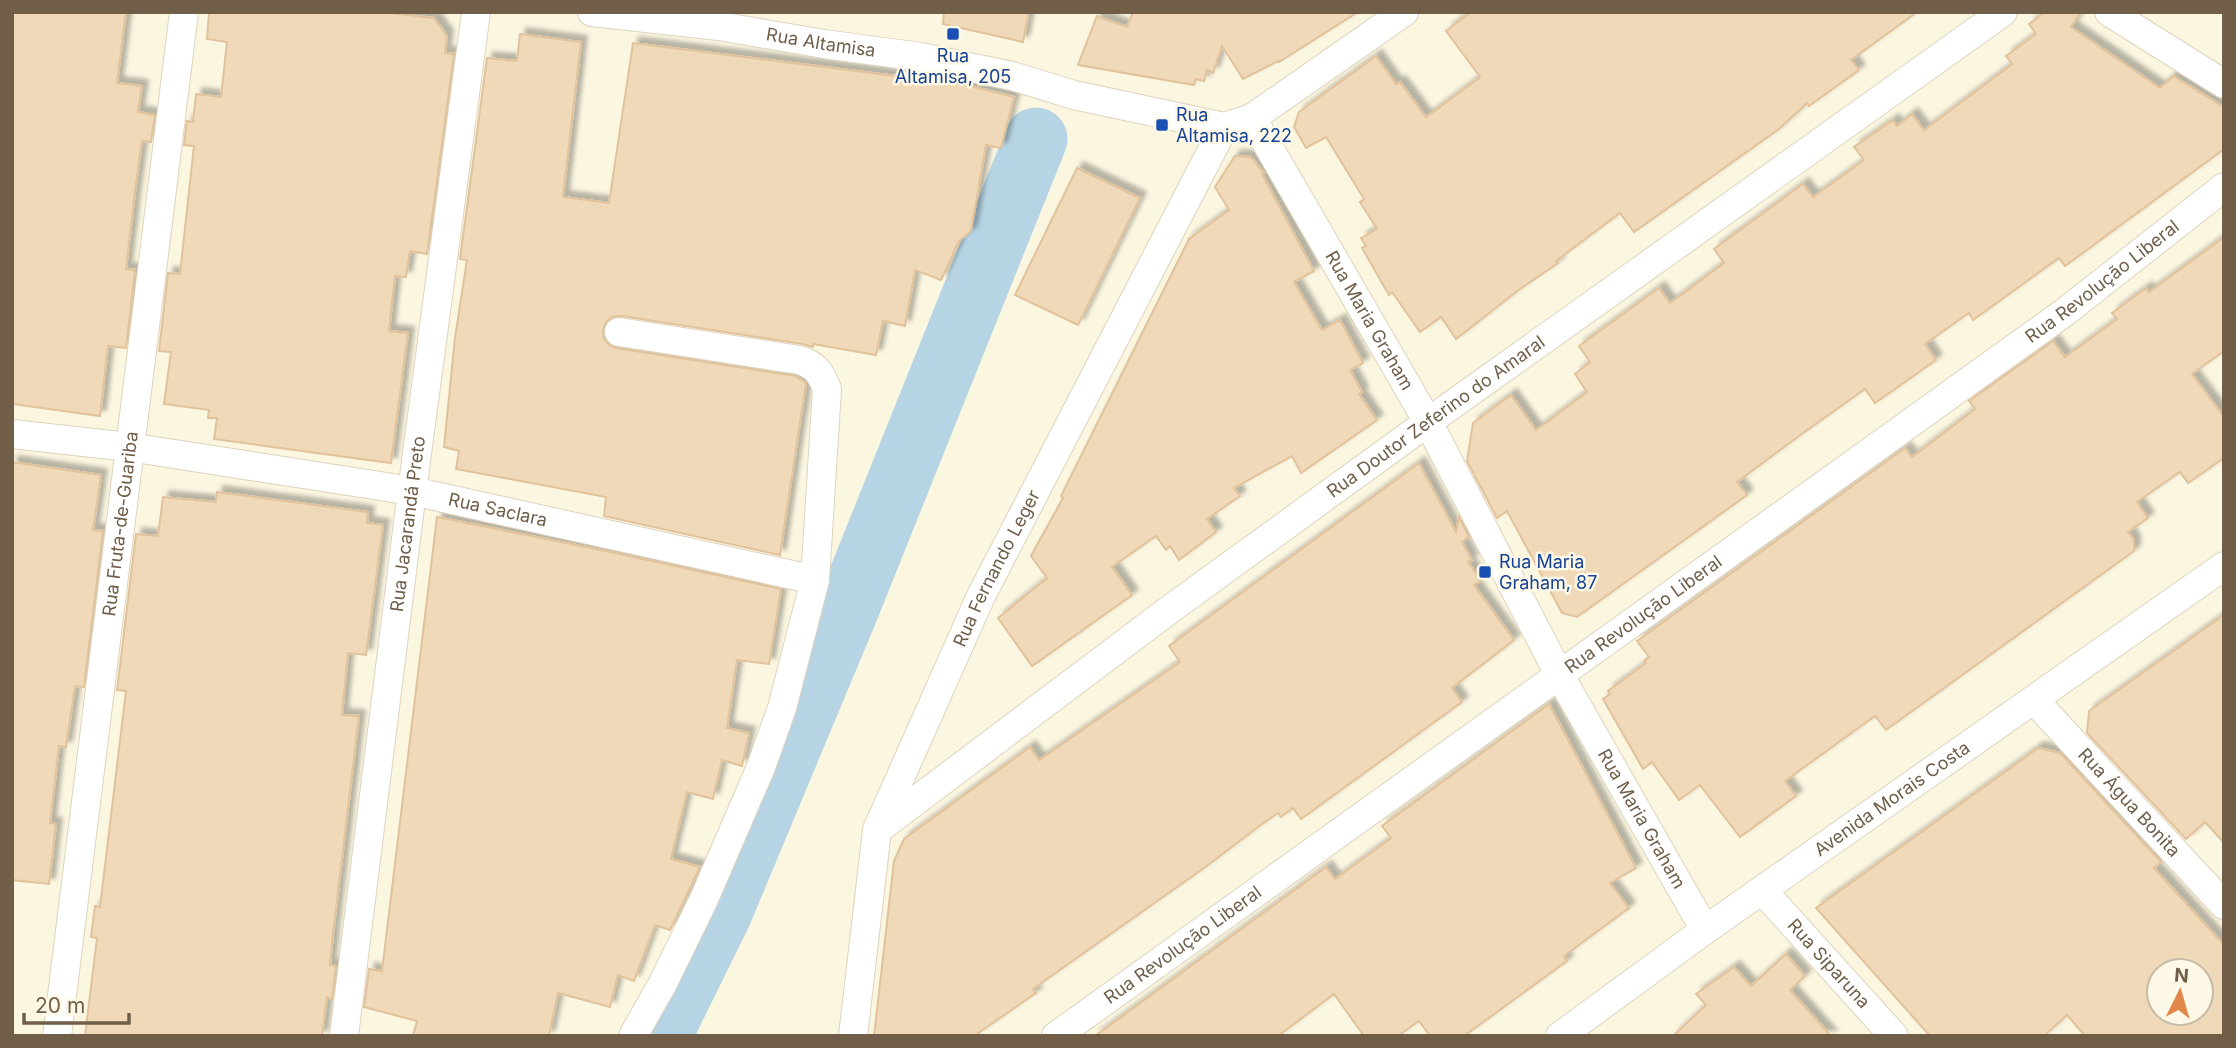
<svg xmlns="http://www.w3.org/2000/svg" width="2236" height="1048" viewBox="0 0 2236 1048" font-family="Inter,sans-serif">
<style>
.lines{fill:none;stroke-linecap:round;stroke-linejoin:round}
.river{stroke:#b6d4e3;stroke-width:63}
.building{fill:#efd9b9;stroke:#e1c29a;stroke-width:2;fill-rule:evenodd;filter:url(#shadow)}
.street-casing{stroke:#ded3bd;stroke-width:30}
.street{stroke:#fff;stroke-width:28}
.transit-dot{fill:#1a4fb4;stroke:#fef9e6;stroke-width:2.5}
.labels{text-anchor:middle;stroke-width:5;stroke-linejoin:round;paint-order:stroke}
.street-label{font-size:18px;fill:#705e49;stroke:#fef9e6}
.transit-label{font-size:18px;fill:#164399;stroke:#fef9e6;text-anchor:start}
</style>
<defs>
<filter id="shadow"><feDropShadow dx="6" dy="-6" stdDeviation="2" flood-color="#0004"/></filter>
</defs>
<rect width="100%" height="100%" fill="#fbf6e0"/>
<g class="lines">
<!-- river -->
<path class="river" d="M660,1036L721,912L847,610L1036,139"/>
</g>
<!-- building -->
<g class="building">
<path d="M12,12H126L117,83L142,86L138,112L155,115L151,142L142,141L135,192L126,269L135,270L126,348L108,346L100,416L12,404Z"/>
<path d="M209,12H381L434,18L447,36L445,53L454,54L427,254L410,251L406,277L395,276L389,331L408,333L391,463L214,439L217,418H208L209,410L164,404L171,352L159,351L168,273L180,274L194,146L184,145L187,121L193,122L196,94L221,97L227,42L207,39Z"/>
<path d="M944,12H1029L1023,42L943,24Z"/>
<path d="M1133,12H1358L1279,62L1278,61L1243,79L1222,46L1213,73L1207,70L1204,81L1196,79L1194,85L1078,65L1097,16L1127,27Z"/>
<path d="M1471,12H1917L1851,60L1859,70L1809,106L1807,103L1779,129L1634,232L1620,213L1556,261L1558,263L1520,289L1456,339L1441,317L1420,332L1392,292L1389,295L1362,248L1366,246L1361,238L1377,229L1360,202L1364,199L1326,137L1306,148L1294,127L1299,112L1376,56L1396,84L1400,82L1426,117L1480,77L1446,31Z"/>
<path d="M2045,12H2081L2071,27L2160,88L2173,76L2224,107V149L2065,266L2059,258L1973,320L1969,313L1925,344L1936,360L1875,403L1865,389L1799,436L1737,482L1747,495L1577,617L1562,613L1507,511L1497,518L1467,461L1473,423L1511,395L1536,430L1587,392L1575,374L1590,362L1579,346L1659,288L1670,303L1724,263L1714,249L1803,184L1813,197L1864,160L1854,147L1893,120L1897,126L1912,114L1924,130L2012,64L2006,56L2036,34L2029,24Z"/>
<path d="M520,34L581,42L563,197L609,203L633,43L920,79L970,86L1014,97L1001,148L986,145L971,231L959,241L941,280L915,270L905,326L883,321L876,355L813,344V347L802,344L622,316L612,317L606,322L603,330L604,339L609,345L616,348L795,376L806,383L780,555L604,516L606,497L456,469L459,451L444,447L455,338L467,260L460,259L487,58L517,61Z"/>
<path d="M1235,156L1251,157L1264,173L1262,174L1314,271L1294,282L1322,330L1340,320L1363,363L1350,370L1362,392L1359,394L1377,420L1301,473L1292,456L1234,488L1240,496L1207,519L1216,532L1179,560L1170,546L1166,550L1156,536L1112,567L1132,595L1032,666L998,618L1047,578L1031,556L1063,498L1061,496L1189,239L1229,210L1215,187Z"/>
<path d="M1077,168L1140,198L1078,325L1015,295Z"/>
<path d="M2224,237V351L2192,374L2224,417V458L2188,483L2180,472L2137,502L2148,518L2128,532L2134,540V551L1886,730L1875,716L1785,781L1796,796L1740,837L1700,785L1679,800L1652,762L1643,769L1603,699L1610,694L1608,691L1646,663L1644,661L1649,657L1637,641L1905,448L1912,457L1975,409L1969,401L2053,341L2065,357L2117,319L2112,313L2146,288L2149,292Z"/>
<path d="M12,462L101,475L93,530L103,531L84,687L75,686L66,747L59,746L50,823L56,824L49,884L12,880Z"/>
<path d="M1419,463L1456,532L1459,517L1469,537L1462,542L1472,560L1468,562L1481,581L1474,585L1514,640L1452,688L1462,702L1301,819L1293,808L1281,817L1278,813L1262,824L1204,868L1033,989L1036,993L974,1036H874L894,861L904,839L1030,747L1039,760L1180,662L1169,646Z"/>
<path d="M217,492L368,512L367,523L383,525L366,655L348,653L342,715L359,716L333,934L330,965L336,966L332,999L327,997L322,1036H85L97,938L91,937L95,906L100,907L126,691L117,690L136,534L158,536L163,497L216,502Z"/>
<path d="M437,517L601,550L781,589L769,664L737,660L727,728L749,733L742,766L722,760L713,799L687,792L671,859L700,867L670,930L655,925L634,981L618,975L610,1007L558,993L549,1036H413L417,1021L364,1007L369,969L382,971Z"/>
<path d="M2224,615V843L2205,822L2186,839L2087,733L2089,711Z"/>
<path d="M1549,704L1636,868L1610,883L1629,908L1564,956L1567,961L1464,1036H1430L1419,1021L1398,1036H1364L1334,994L1278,1036H1095L1326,867L1335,879L1391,838L1382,826Z"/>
<path d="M2038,748L2060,753L2161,862L2154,868L2224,945V1036H2085L2067,1015L2044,1036H1930L1816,908ZM2159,971H2201V1013H2159Z"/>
<path d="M1786,954L1805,976L1790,990L1831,1036H1673L1706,1005L1696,994L1734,967L1751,986Z"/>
</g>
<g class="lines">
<defs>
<g id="street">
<path id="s1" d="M592,12L719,26L824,44L921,57L1012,76L1074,95L1224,127L1252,118L1404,12"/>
<path d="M2109,12L2224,84"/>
<path id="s2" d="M1252,118L1428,422L1560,676L1705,930"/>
<path d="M619,332L799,360C816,365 821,373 827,389L815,580L782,708L761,767L704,899L663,983L633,1036"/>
<path id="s3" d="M12,434L129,447L412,491L815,580"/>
<path id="s4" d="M2034,700L2224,905"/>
<path id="s5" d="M877,830L1169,610L1428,422L2003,12"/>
<path id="s6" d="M1763,891L1894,1036"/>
<path id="s7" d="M57,1036L184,12"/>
<path id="s8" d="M344,1036L412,491L476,12"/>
<path id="s9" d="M853,1036L877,830L981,596L1224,127"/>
<path id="s10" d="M1056,1036L2065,312L2224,187"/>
<path id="s11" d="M1560,1036L1705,930L2224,566"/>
</g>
</defs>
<!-- street casing -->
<use href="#street" class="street-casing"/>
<!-- street -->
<use href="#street" class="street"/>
</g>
<!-- markers -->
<g class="transit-dot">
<rect x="946" y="27" width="14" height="14" rx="3.5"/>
<rect x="1155" y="118" width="14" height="14" rx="3.5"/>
<rect x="1478" y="565" width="14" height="14" rx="3.5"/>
</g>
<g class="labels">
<!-- street labels -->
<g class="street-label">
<text dy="6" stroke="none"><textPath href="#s1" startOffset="231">Rua Altamisa</textPath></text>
<text dy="6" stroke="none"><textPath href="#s10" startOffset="1290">Rua Revolução Liberal</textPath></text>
<text dy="6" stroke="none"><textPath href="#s2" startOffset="234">Rua Maria Graham</textPath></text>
<text dy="6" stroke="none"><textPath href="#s5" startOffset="695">Rua Doutor Zeferino do Amaral</textPath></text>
<text dy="6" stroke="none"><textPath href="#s3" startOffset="492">Rua Saclara</textPath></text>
<text dy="6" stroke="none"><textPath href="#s7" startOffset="516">Rua Fruta-de-Guariba</textPath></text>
<text dy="6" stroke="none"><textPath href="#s8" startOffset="516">Rua Jacarandá Preto</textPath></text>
<text dy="6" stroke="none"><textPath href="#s9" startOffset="495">Rua Fernando Leger</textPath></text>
<text dy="6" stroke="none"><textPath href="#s10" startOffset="723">Rua Revolução Liberal</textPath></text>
<text dy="6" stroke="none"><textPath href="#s11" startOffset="408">Avenida Morais Costa</textPath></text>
<text dy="6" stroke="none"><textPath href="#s4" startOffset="140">Rua Água Bonita</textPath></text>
<text dy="6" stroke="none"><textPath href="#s2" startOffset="802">Rua Maria Graham</textPath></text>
<text dy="6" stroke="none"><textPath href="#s10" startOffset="156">Rua Revolução Liberal</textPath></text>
<text dy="6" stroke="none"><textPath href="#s6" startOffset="98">Rua Siparuna</textPath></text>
</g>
<!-- transit labels -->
<g class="transit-label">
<text x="953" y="62" text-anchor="middle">Rua<tspan x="953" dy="21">Altamisa, 205</tspan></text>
<text x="1176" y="121">Rua<tspan x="1176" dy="21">Altamisa, 222</tspan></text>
<text x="1499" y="568">Rua Maria<tspan x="1499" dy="21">Graham, 87</tspan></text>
</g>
</g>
<!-- border -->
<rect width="2236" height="1048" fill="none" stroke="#705e49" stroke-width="28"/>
<!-- north arrow -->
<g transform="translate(2180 992) rotate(5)"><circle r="33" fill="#fef9e6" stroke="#c5bba7" stroke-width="2"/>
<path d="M0-5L12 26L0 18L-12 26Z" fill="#e18749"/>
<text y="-10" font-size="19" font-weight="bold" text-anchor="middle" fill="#705e49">N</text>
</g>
<!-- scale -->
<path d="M24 1013v10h105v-10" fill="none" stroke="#705e49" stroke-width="3.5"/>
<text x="35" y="1013" font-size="21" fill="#705e49" stroke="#fef9e6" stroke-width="5" paint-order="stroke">20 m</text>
</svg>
